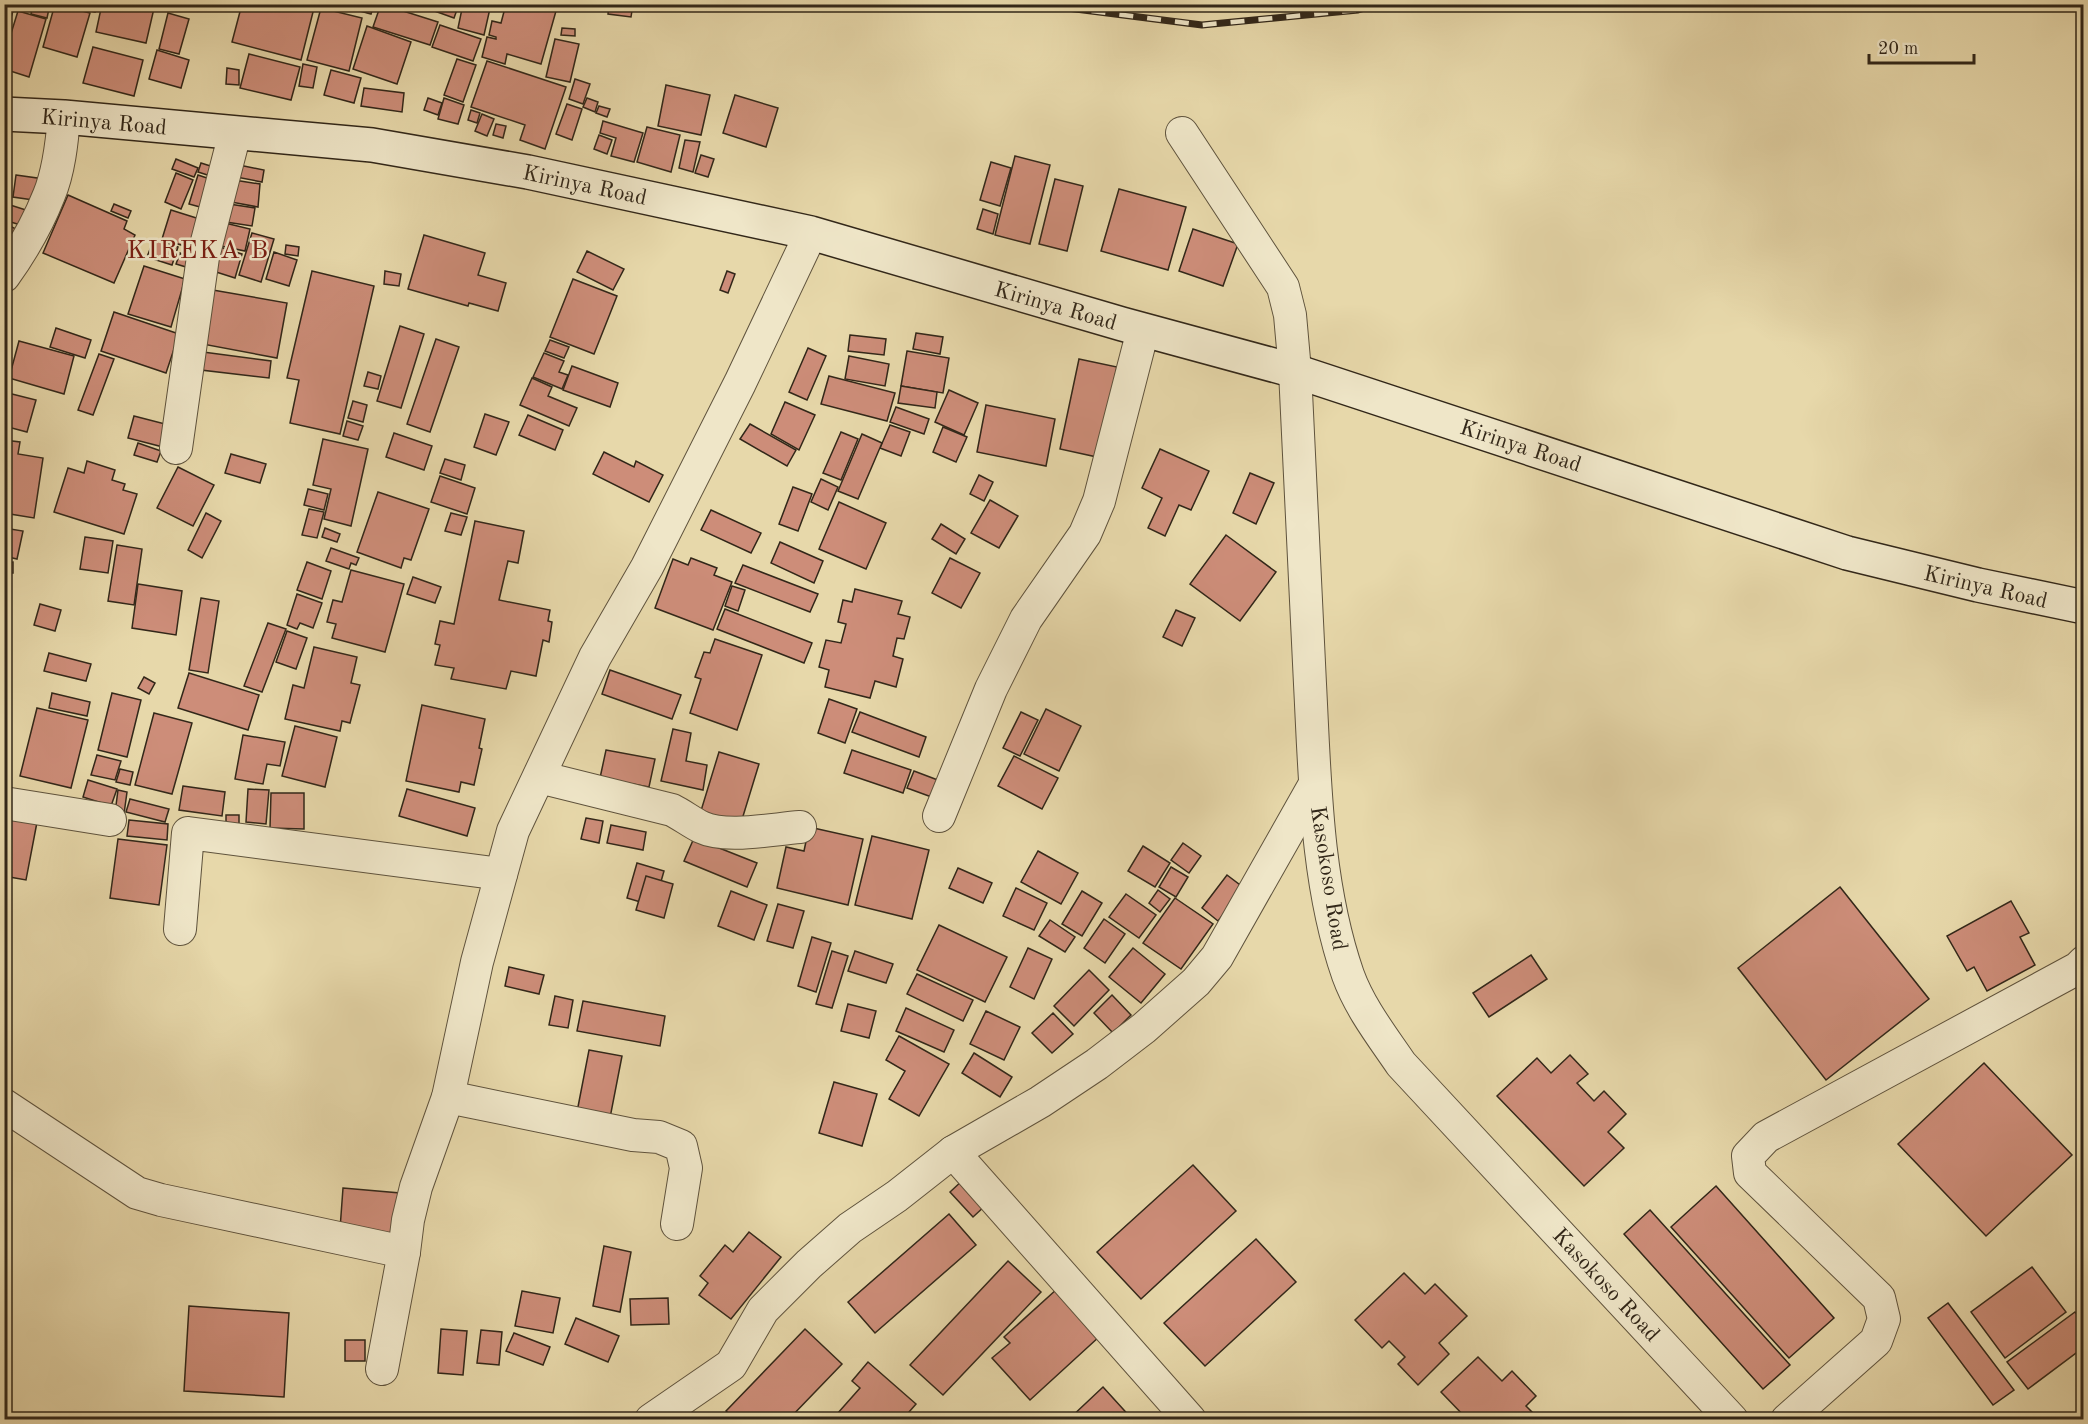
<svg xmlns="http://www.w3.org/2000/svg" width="2088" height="1424" viewBox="0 0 2088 1424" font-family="'Old Standard TT',serif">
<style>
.building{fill:#cd8d79;stroke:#322719;stroke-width:1.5}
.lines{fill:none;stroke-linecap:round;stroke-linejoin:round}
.street-casing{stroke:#5f533d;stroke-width:34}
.secondary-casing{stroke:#322719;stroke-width:36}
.street{stroke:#efe6c8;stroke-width:32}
.secondary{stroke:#efe6c8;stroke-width:33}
.rail-casing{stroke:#322719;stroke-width:7}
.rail{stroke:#efe6c8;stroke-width:4.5;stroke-dasharray:14;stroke-linecap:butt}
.labels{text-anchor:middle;stroke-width:5;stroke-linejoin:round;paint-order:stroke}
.street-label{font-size:22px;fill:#322719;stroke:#efe6c8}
.quarter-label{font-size:26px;letter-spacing:1.5px;fill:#7a1f14;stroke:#efe6c8}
</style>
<rect width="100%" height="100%" fill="#e7d8aa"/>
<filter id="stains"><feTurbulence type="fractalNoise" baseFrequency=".00333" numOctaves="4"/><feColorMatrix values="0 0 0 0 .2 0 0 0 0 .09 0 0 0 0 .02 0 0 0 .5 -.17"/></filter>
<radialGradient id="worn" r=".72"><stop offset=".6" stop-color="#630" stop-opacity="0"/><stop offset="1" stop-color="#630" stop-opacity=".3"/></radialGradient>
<!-- building -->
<g class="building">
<path d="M4,4H15L4,42Z"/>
<path d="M33,4H50L47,18L31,14Z"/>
<path d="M55,4L90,13L77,57L43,47Z"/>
<path d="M81,4H97L95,12L80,8Z"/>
<path d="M102,4H155L146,43L96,32Z"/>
<path d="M242,4H300L314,8L301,60L232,42Z"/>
<path d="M350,4H374L371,14L349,8Z"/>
<path d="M381,4L438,22L430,45L373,27Z"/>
<path d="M431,4H459L454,18L429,9Z"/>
<path d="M463,4H491L484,35L458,28Z"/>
<path d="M506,4H531L556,11L541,64L507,54L505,64L482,57L487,37L496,39V37L489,35L492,21L501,23Z"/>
<path d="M609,4H633L631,17L608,14Z"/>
<path d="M321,8L362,18L349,71L307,60Z"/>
<path d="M18,11L46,19L29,77L4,69V56Z"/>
<path d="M168,13L189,19L179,54L159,49Z"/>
<path d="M440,25L481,39L473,61L432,47Z"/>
<path d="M367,26L411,42L397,84L353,69Z"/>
<path d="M562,28L575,29V36L561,35Z"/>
<path d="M555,39L579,44L570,82L546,77Z"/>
<path d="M93,47L143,60L134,96L83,83Z"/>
<path d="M157,50L189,60L181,88L149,79Z"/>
<path d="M249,54L300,67L291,100L240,88Z"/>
<path d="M457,59L476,65L463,102L444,95Z"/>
<path d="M487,61L566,87L545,149L520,140L525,125L471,107Z"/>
<path d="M303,64L317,67L313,88L299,86Z"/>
<path d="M227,68L239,70V85L226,84Z"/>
<path d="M331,70L361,78L354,103L324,95Z"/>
<path d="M575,79L590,84L583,104L569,99Z"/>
<path d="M666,85L710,95L701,135L658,126Z"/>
<path d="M364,88L404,93L402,112L361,106Z"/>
<path d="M735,95L778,108L766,147L723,133Z"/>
<path d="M428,98L442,103L438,115L424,110Z"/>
<path d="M444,98L464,105L458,124L438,119Z"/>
<path d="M587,98L598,102L595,112L583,107Z"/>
<path d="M567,104L582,109L572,140L556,134Z"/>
<path d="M599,106L610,109L607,117L596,113Z"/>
<path d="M471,110L480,113L477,123L468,120Z"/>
<path d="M482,114L494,119L487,136L475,131Z"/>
<path d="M603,121L643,133L634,162L611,156L616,138L600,133Z"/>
<path d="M496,124L506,126L503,138L493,135Z"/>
<path d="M647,127L680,135L671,172L637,162Z"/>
<path d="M599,135L612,140L607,154L594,149Z"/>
<path d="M685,140L700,142L693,172L679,168Z"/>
<path d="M701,155L714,159L708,177L695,173Z"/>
<path d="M1015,156L1050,165L1030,244L995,235Z"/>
<path d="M176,159L198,168L194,177L172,169Z"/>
<path d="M991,162L1011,168L1000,206L980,200Z"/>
<path d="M201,163L220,169L217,178L198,172Z"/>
<path d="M239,165L264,170L262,182L236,177Z"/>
<path d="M176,173L193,180L181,209L165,202Z"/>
<path d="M16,175L44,179L40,201L13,197Z"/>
<path d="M198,175L219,182L211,210L189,204Z"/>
<path d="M1055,179L1083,186L1067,251L1039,244Z"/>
<path d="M234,180L260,184L258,207L231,202Z"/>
<path d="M1119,189L1186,207L1168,270L1101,251Z"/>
<path d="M68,195L127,221L124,229L135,235L114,283L43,253Z"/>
<path d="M4,203L29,211L24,226L4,220Z"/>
<path d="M114,204L131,211L128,218L111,211Z"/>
<path d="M229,204L255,208L252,226L226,222Z"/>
<path d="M983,209L998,214L993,234L977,229Z"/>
<path d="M171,210L206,221L197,250L162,239Z"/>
<path d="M4,223L16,229L4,262Z"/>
<path d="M225,223L250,229L245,251L221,246Z"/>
<path d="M1193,229L1238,244L1223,286L1179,271Z"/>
<path d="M252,233L274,239L261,282L239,275Z"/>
<path d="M424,235L485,253L478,275L506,283L498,311L469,303L468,306L408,289Z"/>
<path d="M154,239L178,247L172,265L147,257Z"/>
<path d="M286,245L299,247L298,256L285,254Z"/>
<path d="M220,247L242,254L235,278L213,271Z"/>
<path d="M587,251L624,269L613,290L577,272Z"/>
<path d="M274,252L297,260L289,286L266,279Z"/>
<path d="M180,253L190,257L186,267L176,264Z"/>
<path d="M144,266L185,279L171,327L128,314Z"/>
<path d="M312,271L374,286L340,434L290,423L299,380L287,378Z"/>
<path d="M385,271L401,274L399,286L384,284Z"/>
<path d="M727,271L735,274L728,293L720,290Z"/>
<path d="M573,279L617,296L594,354L550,337Z"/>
<path d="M207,289L287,303L277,358L197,343Z"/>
<path d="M114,312L179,334L166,373L101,351Z"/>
<path d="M400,326L424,334L401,408L377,401Z"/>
<path d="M56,328L91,340L85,358L50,347Z"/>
<path d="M916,333L943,337L940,354L913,349Z"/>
<path d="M850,335L886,339L884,355L848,351Z"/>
<path d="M436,339L459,347L430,432L407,424Z"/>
<path d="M550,340L569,347L564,358L545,351Z"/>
<path d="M19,341L74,356L64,394L9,378Z"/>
<path d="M808,348L826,356L807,400L789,392Z"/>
<path d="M907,351L949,358L943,393L901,386Z"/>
<path d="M203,352L271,361L269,378L201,370Z"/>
<path d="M544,353L564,361L559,372L568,375L562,389L533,377Z"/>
<path d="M99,354L114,359L93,415L78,410Z"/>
<path d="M849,356L889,364L885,386L845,379Z"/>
<path d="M1079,359L1117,367L1097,457L1060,449Z"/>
<path d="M572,366L618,383L610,407L563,390Z"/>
<path d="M368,372L381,376L378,389L364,386Z"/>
<path d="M829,376L895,393L887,421L821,404Z"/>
<path d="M532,378L552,387L548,396L577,408L569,426L520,405Z"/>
<path d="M901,386L937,392L935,408L898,403Z"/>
<path d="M949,390L978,403L964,435L935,422Z"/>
<path d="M4,392L36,400L27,432L4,426Z"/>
<path d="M353,401L367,405L363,422L348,418Z"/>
<path d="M785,402L815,415L799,450L771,434Z"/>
<path d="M986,405L1055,419L1046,466L977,452Z"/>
<path d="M896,407L929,419L924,434L890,422Z"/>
<path d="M485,414L509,422L496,455L474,447Z"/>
<path d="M528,415L563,430L555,450L519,435Z"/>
<path d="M134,416L169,425L163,447L128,438Z"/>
<path d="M347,421L363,426L358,440L343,436Z"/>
<path d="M750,424L796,450L787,466L740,439Z"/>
<path d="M890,425L910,432L901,456L880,448Z"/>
<path d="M943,427L967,437L956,462L933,452Z"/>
<path d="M841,432L858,439L841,480L823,473Z"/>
<path d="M394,433L432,446L424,470L386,457Z"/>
<path d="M862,434L882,443L858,499L838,491Z"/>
<path d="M323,439L368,449L351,526L324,519L331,489L313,485Z"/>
<path d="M4,440L20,442L18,454L43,458L34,518L4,513Z"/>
<path d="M138,443L161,451L157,462L134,455Z"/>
<path d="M1160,449L1209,471L1191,510L1179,505L1165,536L1148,528L1162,498L1142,488Z"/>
<path d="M604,452L634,467L636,461L663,475L649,502L593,474Z"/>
<path d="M231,454L266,464L260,483L225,473Z"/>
<path d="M445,459L465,465L461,480L440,473Z"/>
<path d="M87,461L115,470L112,480L125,484L123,490L137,494L124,534L54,512L68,468L84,473Z"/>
<path d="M178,467L214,485L193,526L157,508Z"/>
<path d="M1250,473L1274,483L1256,524L1233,513Z"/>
<path d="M979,475L993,482L984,501L970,494Z"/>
<path d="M440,476L475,488L467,514L431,502Z"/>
<path d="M821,479L838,487L828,510L811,502Z"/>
<path d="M793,487L812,494L798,531L779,524Z"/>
<path d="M308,489L328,494L324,510L304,505Z"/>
<path d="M378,492L429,509L411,560L404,558L401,568L357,552Z"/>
<path d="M990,500L1018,516L999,548L971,533Z"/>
<path d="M839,502L886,523L866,569L819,549Z"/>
<path d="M309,509L324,512L317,538L302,535Z"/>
<path d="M711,510L761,533L751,553L701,530Z"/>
<path d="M206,513L221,521L202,558L188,550Z"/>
<path d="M451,513L467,517L461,535L445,531Z"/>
<path d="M475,521L524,531L518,563L508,561L499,600L550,610L548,621L552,622L549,642L543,640L536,676L511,671L506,689L451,679L454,668L435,665L440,645L435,644L440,621L454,624Z"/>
<path d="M941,524L965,539L956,554L932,539Z"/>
<path d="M4,528L23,531L17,559L4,556Z"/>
<path d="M325,528L340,534L337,542L322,537Z"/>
<path d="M1226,535L1276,572L1240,621L1190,584Z"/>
<path d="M85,537L113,541L108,573L80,569Z"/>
<path d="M780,542L823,561L814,583L771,563Z"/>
<path d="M117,545L142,549L134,605L108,601Z"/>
<path d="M331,548L359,558L356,565L351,563L349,569L326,561Z"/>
<path d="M691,558L717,568L714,575L732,582L713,630L655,608L673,559L688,565Z"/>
<path d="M950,558L980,573L961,608L932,593Z"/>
<path d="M13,562V573H6L5,563Z"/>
<path d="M307,562L331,571L322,599L297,590Z"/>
<path d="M743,565L818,594L810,612L735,583Z"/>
<path d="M351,570L404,584L385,652L332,638L336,624L327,622L333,600L342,602Z"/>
<path d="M413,577L441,587L435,603L407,594Z"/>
<path d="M138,584L182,591L176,635L132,628Z"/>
<path d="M732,586L745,590L738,611L725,606Z"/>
<path d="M855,589L902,601L898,614L910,617L904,639L897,638L893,656L903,659L896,687L875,681L870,698L825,687L829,670L819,667L826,640L841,643L846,624L838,622L843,600L852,602Z"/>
<path d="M297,594L322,603L313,628L300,623L297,629L287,625Z"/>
<path d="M201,598L219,601L208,673L189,670Z"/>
<path d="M40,604L61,610L55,631L34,625Z"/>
<path d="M725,609L812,643L804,663L717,629Z"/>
<path d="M1176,610L1195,618L1182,646L1163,637Z"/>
<path d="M268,623L286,629L262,692L244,686Z"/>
<path d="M287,631L307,638L296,669L276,662Z"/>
<path d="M715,639L762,655L737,730L690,713L701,679L695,677L704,652L710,653Z"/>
<path d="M314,647L357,657L351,683L360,685L350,723L342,721L340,731L285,719L293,685L304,688Z"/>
<path d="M49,653L91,664L86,681L44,671Z"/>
<path d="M610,670L681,695L672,719L602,694Z"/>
<path d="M189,673L259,695L248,730L178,708Z"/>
<path d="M144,677L155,683L149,694L138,688Z"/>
<path d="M52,693L90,702L87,716L49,708Z"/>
<path d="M112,693L141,700L127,757L98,750Z"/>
<path d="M829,699L857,709L845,743L818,733Z"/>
<path d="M422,705L485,719L479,748L482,749L474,785L461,782L459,792L406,781Z"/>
<path d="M37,708L88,720L71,788L20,776Z"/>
<path d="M1046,709L1081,726L1059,771L1024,754Z"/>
<path d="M860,712L926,737L919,757L852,732Z"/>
<path d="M1021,712L1038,720L1020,756L1003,748Z"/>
<path d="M154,713L192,723L172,794L135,785Z"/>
<path d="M295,726L337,737L325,787L282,776Z"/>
<path d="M673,729L691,733L686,761L707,765L703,790L661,781Z"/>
<path d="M243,735L285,742L280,766L267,764L263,784L235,779Z"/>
<path d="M606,750L655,759L649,787L600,778Z"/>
<path d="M852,750L911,770L903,793L844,773Z"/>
<path d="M719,752L759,764L740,826L700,814Z"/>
<path d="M97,755L121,761L115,780L91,775Z"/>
<path d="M1014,756L1058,778L1042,809L998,786Z"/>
<path d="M120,769L133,772L130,785L116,782Z"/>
<path d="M914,771L943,782L937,799L907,788Z"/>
<path d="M88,780L117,789L111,806L83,797Z"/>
<path d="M183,786L225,792L222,816L179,810Z"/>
<path d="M248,789L269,790L266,824L246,822Z"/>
<path d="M407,789L475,808L467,836L399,816Z"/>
<path d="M118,790L127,792L124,814L115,813Z"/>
<path d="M271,793H304V829L270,828Z"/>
<path d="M130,799L169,809L165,822L126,812Z"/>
<path d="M4,811L38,817L26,880L4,876Z"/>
<path d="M226,815H239V829L226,828Z"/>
<path d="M586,818L603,821L599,843L581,839Z"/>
<path d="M129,820L168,824L167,840L127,836Z"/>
<path d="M611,825L646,832L643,850L607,843Z"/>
<path d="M809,827L863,839L848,905L777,888L786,847L804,851Z"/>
<path d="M872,836L929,850L912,919L855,905Z"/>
<path d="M694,838L757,863L747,887L684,861Z"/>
<path d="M118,839L167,845L159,905L110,898Z"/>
<path d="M1183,843L1201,856L1189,873L1171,860Z"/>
<path d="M1143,846L1170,863L1155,887L1128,871Z"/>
<path d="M1038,851L1078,873L1061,904L1021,882Z"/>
<path d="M637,863L664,871L654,906L627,898Z"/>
<path d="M1171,867L1188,877L1176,897L1159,887Z"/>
<path d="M958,868L992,883L983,903L949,888Z"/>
<path d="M1227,875L1244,888L1218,921L1202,908Z"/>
<path d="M646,876L673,884L664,918L636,910Z"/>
<path d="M1840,887L1929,999L1826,1080L1738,968Z"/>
<path d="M1016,888L1047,903L1034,930L1003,916Z"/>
<path d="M1158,890L1170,899L1160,912L1149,903Z"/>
<path d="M731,891L767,905L754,940L718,926Z"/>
<path d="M1082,891L1102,903L1082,936L1062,924Z"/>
<path d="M1126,894L1156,915L1139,938L1109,917Z"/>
<path d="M1175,898L1213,924L1181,969L1143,943Z"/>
<path d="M2011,901L2029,933L2020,937L2035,965L1987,991L1974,967L1967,971L1947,936Z"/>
<path d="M778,904L804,911L793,948L767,941Z"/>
<path d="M1104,919L1125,934L1105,963L1084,948Z"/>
<path d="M1050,920L1075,937L1065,952L1039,936Z"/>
<path d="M939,925L1007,957L985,1002L917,970Z"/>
<path d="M812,937L831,943L816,992L798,986Z"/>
<path d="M1028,948L1052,959L1034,999L1010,987Z"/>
<path d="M1133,948L1165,974L1141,1003L1109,977Z"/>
<path d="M832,951L848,956L832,1008L816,1004Z"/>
<path d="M855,951L893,964L886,983L848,971Z"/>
<path d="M1531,955L1547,979L1489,1017L1473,993Z"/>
<path d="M509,967L544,975L539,994L505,986Z"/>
<path d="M1089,970L1109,990L1074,1026L1054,1006Z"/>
<path d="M917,974L973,1000L963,1021L907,994Z"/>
<path d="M1112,995L1131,1015L1113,1033L1094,1013Z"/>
<path d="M555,996L573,1000L568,1028L549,1025Z"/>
<path d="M583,1001L665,1016L660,1046L577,1031Z"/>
<path d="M848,1004L876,1011L869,1038L841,1031Z"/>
<path d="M906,1008L954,1030L944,1052L896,1031Z"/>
<path d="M986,1011L1020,1027L1004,1060L970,1044Z"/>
<path d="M1053,1013L1073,1034L1052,1053L1032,1033Z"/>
<path d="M899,1036L949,1064L919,1116L889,1099L905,1071L886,1060Z"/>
<path d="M589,1050L622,1056L610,1118L577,1112Z"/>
<path d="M974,1053L1012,1077L1000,1097L962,1073Z"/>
<path d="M1570,1055L1588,1074L1577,1083L1594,1101L1604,1091L1626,1114L1608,1132L1624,1148L1584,1186L1497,1096L1537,1058L1551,1073Z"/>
<path d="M1984,1063L2072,1155L1986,1236L1898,1144Z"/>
<path d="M834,1082L877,1094L862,1146L819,1133Z"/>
<path d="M1193,1165L1236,1211L1141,1299L1097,1252Z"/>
<path d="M964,1179L987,1204L973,1217L950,1192Z"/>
<path d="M1716,1186L1834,1318L1789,1358L1671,1227Z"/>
<path d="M343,1188L400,1193L396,1235L340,1229Z"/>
<path d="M1650,1210L1790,1365L1763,1389L1624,1234Z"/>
<path d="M949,1214L976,1245L875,1333L848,1302Z"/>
<path d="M749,1232L781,1257L731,1319L699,1295L708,1283L700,1276L725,1245L733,1252Z"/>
<path d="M1256,1239L1296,1282L1205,1366L1164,1323Z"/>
<path d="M604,1246L631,1252L620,1312L593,1306Z"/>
<path d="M1008,1261L1041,1292L943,1395L910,1365Z"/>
<path d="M2032,1267L2066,1312L2005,1358L1971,1312Z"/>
<path d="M1404,1273L1425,1294L1435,1284L1467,1316L1439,1343L1449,1354L1418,1385L1398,1364L1405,1357L1389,1341L1382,1348L1355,1320Z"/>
<path d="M1057,1289L1100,1336L1030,1400L992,1358L1010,1343L1004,1337Z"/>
<path d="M522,1291L560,1298L553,1333L515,1326Z"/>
<path d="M668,1298L669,1324L631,1325L630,1299Z"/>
<path d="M1948,1303L2014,1390L1993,1405L1928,1318Z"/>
<path d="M189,1306L289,1313L284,1397L184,1391Z"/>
<path d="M2075,1312L2084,1323V1347L2028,1389L2007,1362Z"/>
<path d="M576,1318L619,1336L608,1362L565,1344Z"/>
<path d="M441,1329L467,1331L463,1375L438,1373Z"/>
<path d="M805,1329L842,1364L788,1420H735L726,1411Z"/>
<path d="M481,1330L502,1332L499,1365L477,1363Z"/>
<path d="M514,1333L550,1347L543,1365L506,1351Z"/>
<rect x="345" y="1340" width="20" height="21"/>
<path d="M1478,1357L1502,1381L1512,1371L1536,1396L1526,1406L1540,1420H1468L1441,1392Z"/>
<path d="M868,1362L916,1404L902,1420H842L837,1414L860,1388L852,1381Z"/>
<path d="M1103,1387L1133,1420H1068Z"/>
</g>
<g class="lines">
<defs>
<g id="street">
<path d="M1182,133L1283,287L1290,315L1295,371C1300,475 1305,579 1310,684C1315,780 1316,883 1348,975C1360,1008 1382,1036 1401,1064L1732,1420"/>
<path d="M4,276C22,251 38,223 49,195C59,171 62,142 64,117"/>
<path d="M176,448L203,257L235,133"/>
<path d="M539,777L672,810C682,815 691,822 701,827C726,839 772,829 800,827"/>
<path d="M4,803L110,820"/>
<path d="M939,816L991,689L1026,619L1085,534L1099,501L1143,330"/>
<path d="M180,929L188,833L501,874"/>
<path d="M448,1097L633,1135L659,1137L681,1146L686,1168L677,1224"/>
<path d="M4,1105L137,1193L161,1200L404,1252"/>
<path d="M953,1152L1190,1420"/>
<path d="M382,1369L404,1252L408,1220L416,1187L448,1097L477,962L513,831L595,657L647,567L740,383L811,233"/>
<path d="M651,1420L731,1365L763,1310L809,1264L850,1228L897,1196L953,1152L1040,1102L1097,1064L1144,1028L1196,982L1217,957L1315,784"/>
<path d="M1787,1420L1876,1341L1884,1319L1879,1298L1750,1173L1748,1156L1766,1137L2078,968L2084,962"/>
</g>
<path id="secondary" d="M4,114L64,117L372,145L528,172L811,233L1122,324L1295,371L1847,553L1978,585L2084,607"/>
</defs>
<!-- street casing -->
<use href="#street" class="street-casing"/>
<!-- secondary casing -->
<use href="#secondary" class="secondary-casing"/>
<!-- street -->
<use href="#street" class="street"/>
<!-- secondary -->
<use href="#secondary" class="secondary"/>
<defs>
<path id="rail" d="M1036,4L1202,25L1358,10L1378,4"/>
</defs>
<!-- rail casing -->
<use href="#rail" class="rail-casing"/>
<!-- rail -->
<use href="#rail" class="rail"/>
</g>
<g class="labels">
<!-- street labels -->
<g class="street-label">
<text transform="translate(104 121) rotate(5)" y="8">Kirinya Road</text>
<text transform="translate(585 184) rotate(12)" y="8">Kirinya Road</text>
<text transform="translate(1056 305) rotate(16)" y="8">Kirinya Road</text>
<text transform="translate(1521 445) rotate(18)" y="8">Kirinya Road</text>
<text transform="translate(1986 586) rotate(13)" y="8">Kirinya Road</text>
<text transform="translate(1330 878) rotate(81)" y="8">Kasokoso Road</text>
<text transform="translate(1607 1284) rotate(47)" y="8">Kasokoso Road</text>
</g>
<!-- quarter labels -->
<g class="quarter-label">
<text x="198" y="258">KIREKA B</text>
</g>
</g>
<!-- margin -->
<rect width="2088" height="1424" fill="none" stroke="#e7d8aa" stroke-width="24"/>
<rect x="6" y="6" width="2076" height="1412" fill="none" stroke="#322719" stroke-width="3"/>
<rect x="12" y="12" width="2064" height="1400" fill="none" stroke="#322719" stroke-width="1.5"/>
<!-- scale -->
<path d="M1869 54v9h105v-9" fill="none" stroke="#322719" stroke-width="3"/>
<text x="1878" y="54" font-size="18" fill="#322719" stroke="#efe6c8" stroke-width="4.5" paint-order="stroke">20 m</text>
<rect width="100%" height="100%" filter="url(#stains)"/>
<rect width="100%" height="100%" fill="url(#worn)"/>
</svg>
